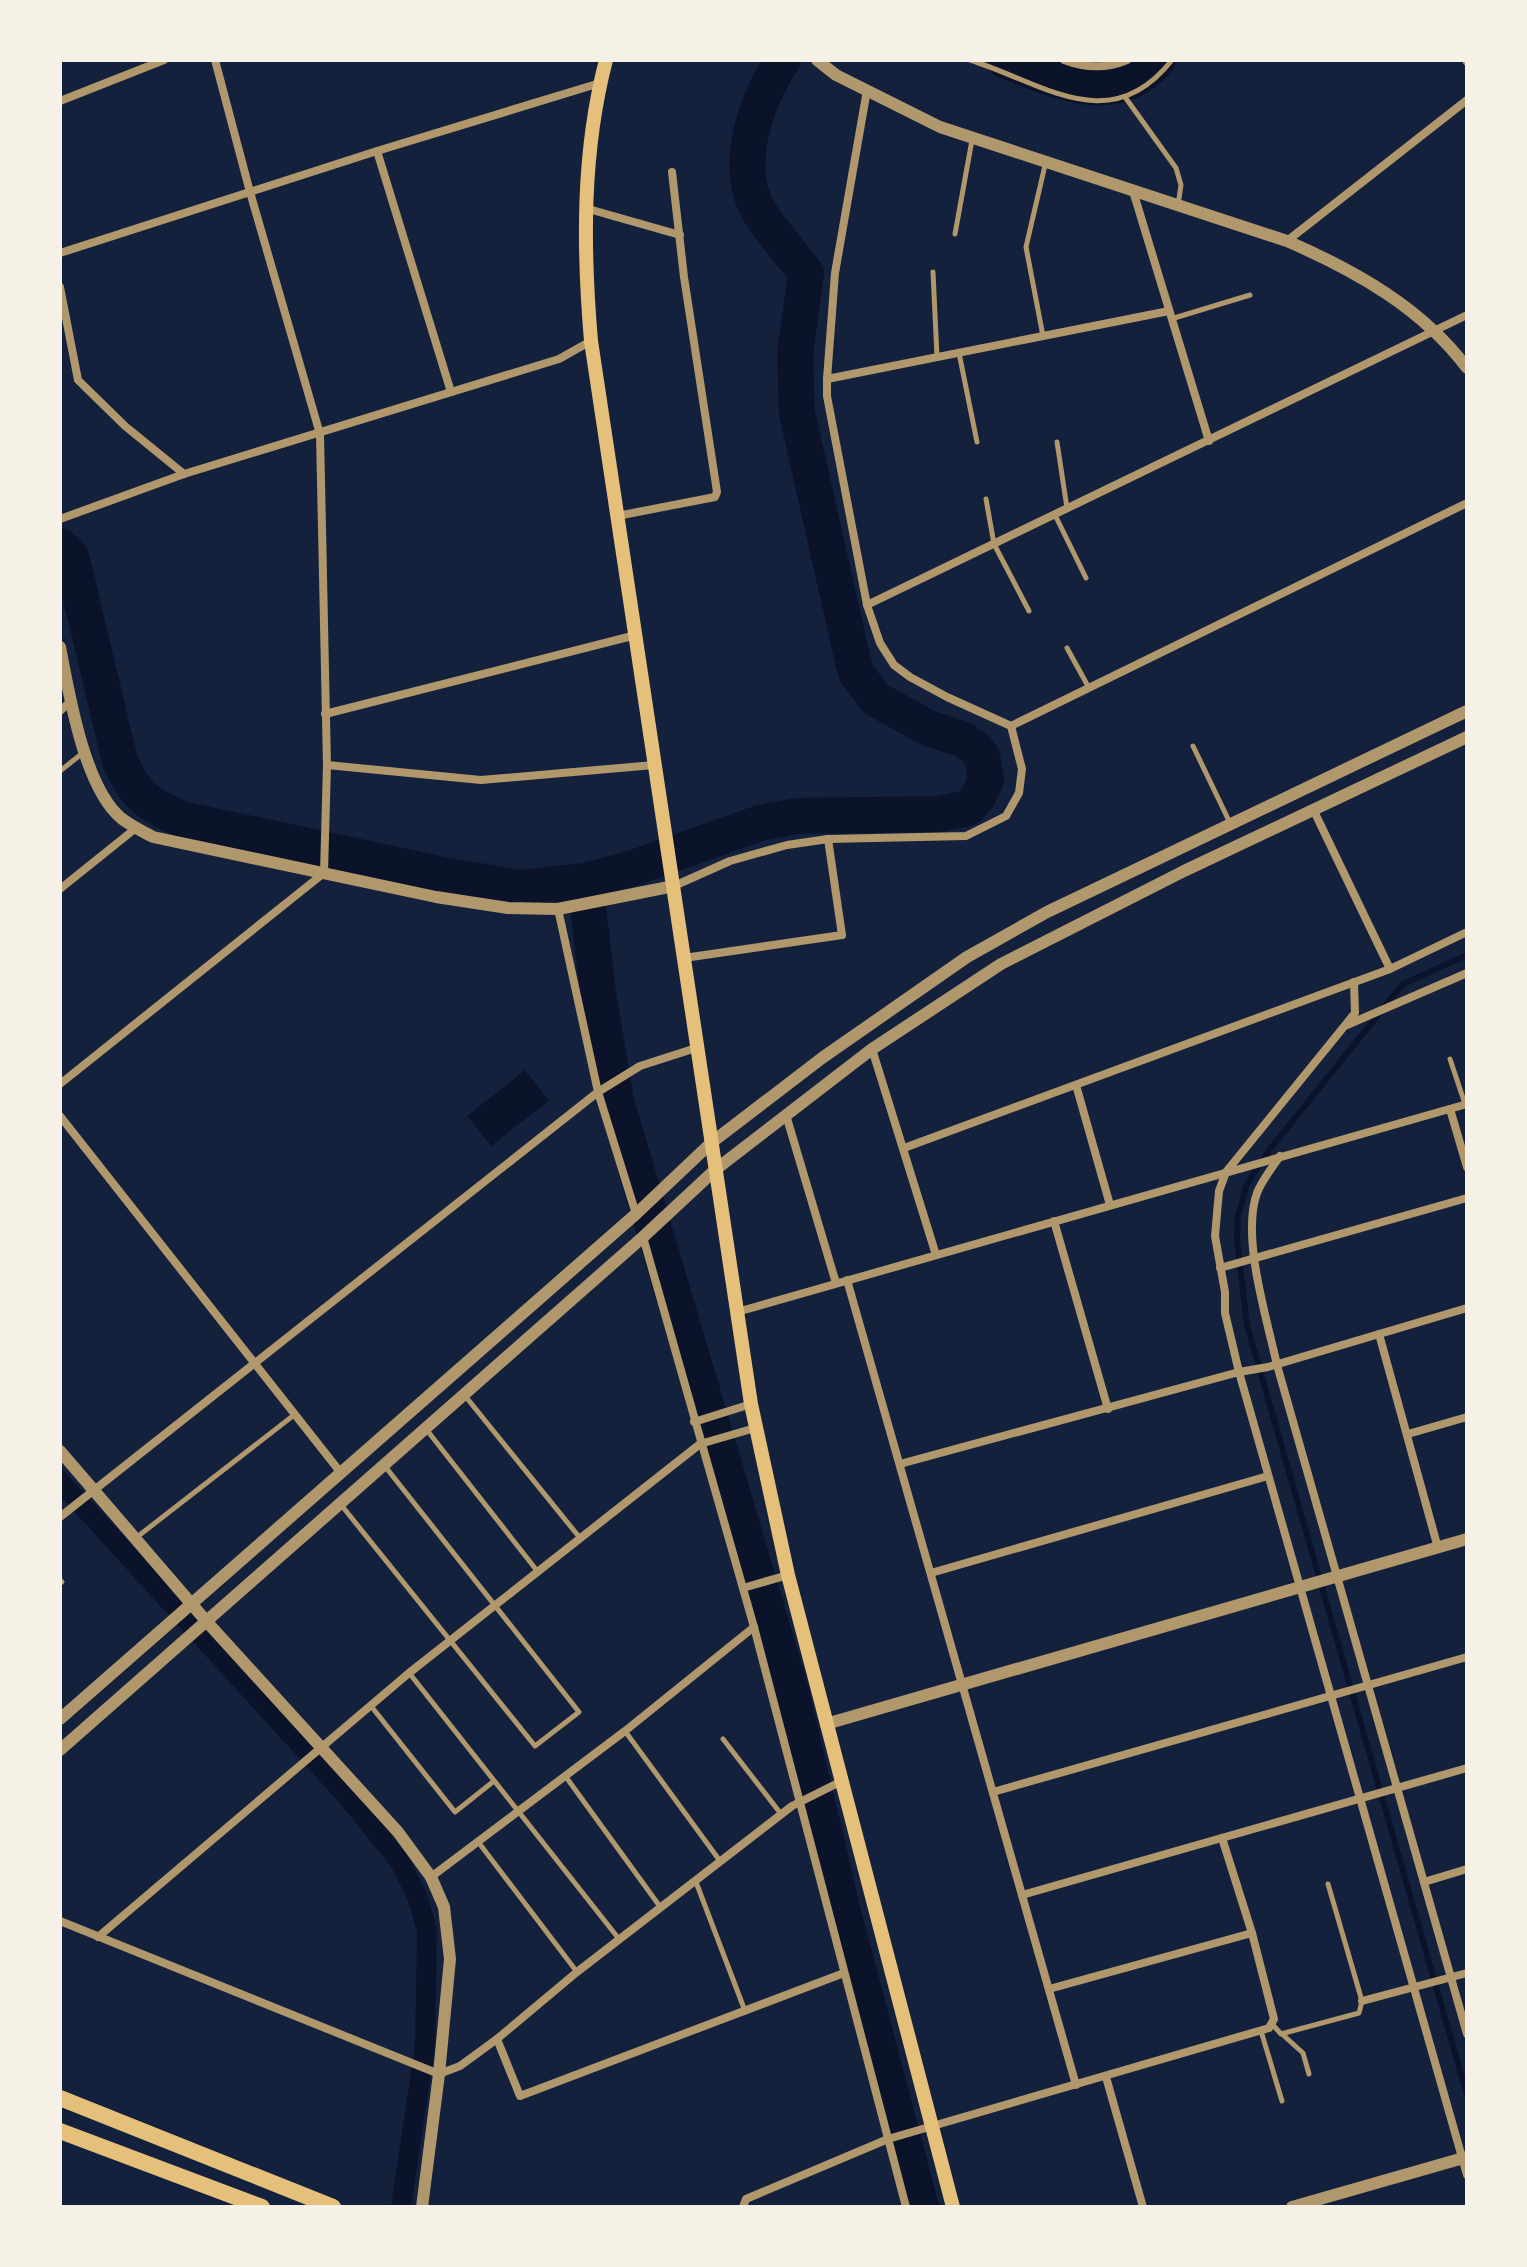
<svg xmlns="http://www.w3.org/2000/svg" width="1527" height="2267" viewBox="0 0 1527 2267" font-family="'Work Sans',sans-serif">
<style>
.water{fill:#0b132b}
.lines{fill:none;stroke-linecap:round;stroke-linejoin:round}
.stream{stroke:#0b132b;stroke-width:6}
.canal{stroke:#0b132b;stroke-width:20}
.river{stroke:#0b132b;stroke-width:36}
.service{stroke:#b1986c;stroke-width:5}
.minor{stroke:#b1986c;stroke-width:8}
.tertiary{stroke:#b1986c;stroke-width:12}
.secondary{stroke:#e5c07b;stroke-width:14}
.primary{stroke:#e5c07b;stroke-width:16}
</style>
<rect width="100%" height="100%" fill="#14213d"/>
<!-- water -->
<path class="water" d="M525,1070L549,1101L491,1146L467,1116Z"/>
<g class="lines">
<!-- stream -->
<path class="stream" d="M1467,955L1403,984L1270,1149L1247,1184L1238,1216L1237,1240L1247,1325L1467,2095"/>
<!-- canal -->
<path class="canal" d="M60,1481L346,1795L400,1862L418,1898L427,1931L425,2046L401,2207"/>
<!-- river -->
<g class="river">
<path d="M1004,60C1055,80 1114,110 1158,60"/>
<path d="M60,546L71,556L120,761C136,797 147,803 181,819L449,876L521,888L585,881L636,867L760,823L796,816L939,814L968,808L978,797L986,780L982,756L974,747L962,739L928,728L876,699L856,673L852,657L797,413L795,354L806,273C791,253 773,234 760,213C732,168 756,100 783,60"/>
<path d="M585,881L598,993L616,1101L791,1691L843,1912L921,2207"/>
</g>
<!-- service -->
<g class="service">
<path d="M970,60C1043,83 1110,139 1172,60"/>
<path d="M1125,97L1176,168L1181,185L1178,205"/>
<path d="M955,234L972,140"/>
<path d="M933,272L937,357"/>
<path d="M1171,319L1250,295"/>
<path d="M1043,336L1026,247L1046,161"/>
<path d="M959,353L977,442"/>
<path d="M1057,442L1067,508"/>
<path d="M986,499L994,544L1029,611"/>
<path d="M1055,515L1086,578"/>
<path d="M1067,648L1089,688"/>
<path d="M1193,746L1231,825"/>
<path d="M60,771L84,752"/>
<path d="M1450,1059L1465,1104"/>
<path d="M466,1397L580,1538"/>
<path d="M426,1429L538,1572"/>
<path d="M342,1506L535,1746L579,1712L384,1465"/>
<path d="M137,1537L294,1415"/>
<path d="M60,1580L62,1582"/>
<path d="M410,1674L619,1939"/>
<path d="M371,1706L455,1812L494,1781"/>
<path d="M625,1731L720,1861"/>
<path d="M723,1739L781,1814"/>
<path d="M566,1777L661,1908"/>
<path d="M479,1843L577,1972"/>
<path d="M696,1882L745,2011"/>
<path d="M1272,2024L1281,2034L1359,2013L1362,2001L1328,1884"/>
<path d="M1261,2031L1282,2101"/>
<path d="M1282,2034L1303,2053L1309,2074"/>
</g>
<!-- minor -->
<g class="minor">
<path d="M1064,60C1085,68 1106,69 1127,60"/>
<path d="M1466,60L1467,62"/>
<path d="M60,101L164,60"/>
<path d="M377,151L451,392"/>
<path d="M1133,191L1209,441"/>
<path d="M585,208L680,235"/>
<path d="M1287,241L1467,100"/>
<path d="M60,253L377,151L600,83"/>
<path d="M60,287L78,380L125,426L184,474"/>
<path d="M827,379L1169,311"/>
<path d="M617,516L715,497L717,492L684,277L672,172"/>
<path d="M60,519L184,474L559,359L591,341"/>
<path d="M867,605L1467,315"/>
<path d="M60,711L70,702"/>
<path d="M325,714L636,635"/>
<path d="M1011,726L1467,503"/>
<path d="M327,765L481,780L654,765"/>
<path d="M1313,809L1390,969"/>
<path d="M674,886L730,861L787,845L828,839L966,836L1006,816L1019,793L1022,769L1011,726L947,697L910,677L894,665L880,643L867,605L827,396V379L835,273L867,90"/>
<path d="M60,889L136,828"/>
<path d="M684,958L842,935L828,839"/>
<path d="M1354,982L1355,1013L1226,1172L1219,1191L1215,1236L1225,1292V1313L1239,1372L1467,2175"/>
<path d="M1347,1025L1467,973"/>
<path d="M872,1049L936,1255"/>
<path d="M60,1084L324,873L327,765L320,434L250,192L215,60"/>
<path d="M1076,1085L1110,1205"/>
<path d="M1450,1109L1467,1167"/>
<path d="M786,1115L836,1283"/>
<path d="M60,1116L341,1473"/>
<path d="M904,1148L1390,969L1467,932"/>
<path d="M1280,1156C1272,1168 1262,1180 1257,1193C1241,1237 1267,1319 1277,1365L1467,2034"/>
<path d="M636,1214L598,1092L640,1066L696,1048"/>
<path d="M1054,1221L1108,1409"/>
<path d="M643,1237L754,1627L906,2207"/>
<path d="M1220,1268L1467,1198"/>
<path d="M847,1280L1076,2085"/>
<path d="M737,1312L1467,1104"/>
<path d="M1379,1334L1438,1548"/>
<path d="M694,1422L751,1404"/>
<path d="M1408,1434L1467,1417"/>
<path d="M900,1464L1239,1372L1268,1367L1467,1308"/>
<path d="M60,1517L598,1092L558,909"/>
<path d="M931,1573L1268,1476"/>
<path d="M743,1588L788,1575"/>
<path d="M993,1792L1467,1657"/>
<path d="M431,1877L625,1731L754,1627"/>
<path d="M1424,1882L1467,1869"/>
<path d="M1022,1895L1467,1768"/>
<path d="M60,1921L439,2074L460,2066L497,2039L577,1972L792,1806L842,1781"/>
<path d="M98,1937L409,1673L700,1444L755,1428"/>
<path d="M1049,1989L1252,1933"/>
<path d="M1362,2001L1467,1973"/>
<path d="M497,2039L520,2096L844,1973"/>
<path d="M1106,2077L1143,2207"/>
<path d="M743,2207L746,2199L888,2139L1269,2028L1274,2019L1252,1933L1222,1838"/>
</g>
<!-- tertiary -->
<g class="tertiary">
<path d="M817,60L836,75L940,127L1287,241C1356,271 1422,308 1467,368"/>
<path d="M60,647C69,693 84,787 121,818C131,826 142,831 153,837L436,897L508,908L558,909L674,886"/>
<path d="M60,1451L207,1622L398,1832L431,1877L444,1907L450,1959L439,2074L422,2207"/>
<path d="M60,1719L636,1214L711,1143L822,1058L967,957L1047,912L1467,711"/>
<path d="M826,1724L1467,1539"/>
<path d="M60,1750L643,1237L715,1170L872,1049L1001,964L1184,871L1467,737"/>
<path d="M1292,2207L1467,2157"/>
</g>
<!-- secondary -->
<path class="secondary" d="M606,60C582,152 583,247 591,341L751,1404L788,1575L953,2207"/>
<!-- primary -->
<g class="primary">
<path d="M60,2098L333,2207"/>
<path d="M60,2131L262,2207"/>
</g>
</g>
<!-- border -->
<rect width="1527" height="2267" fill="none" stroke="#f6f1e7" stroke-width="124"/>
</svg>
